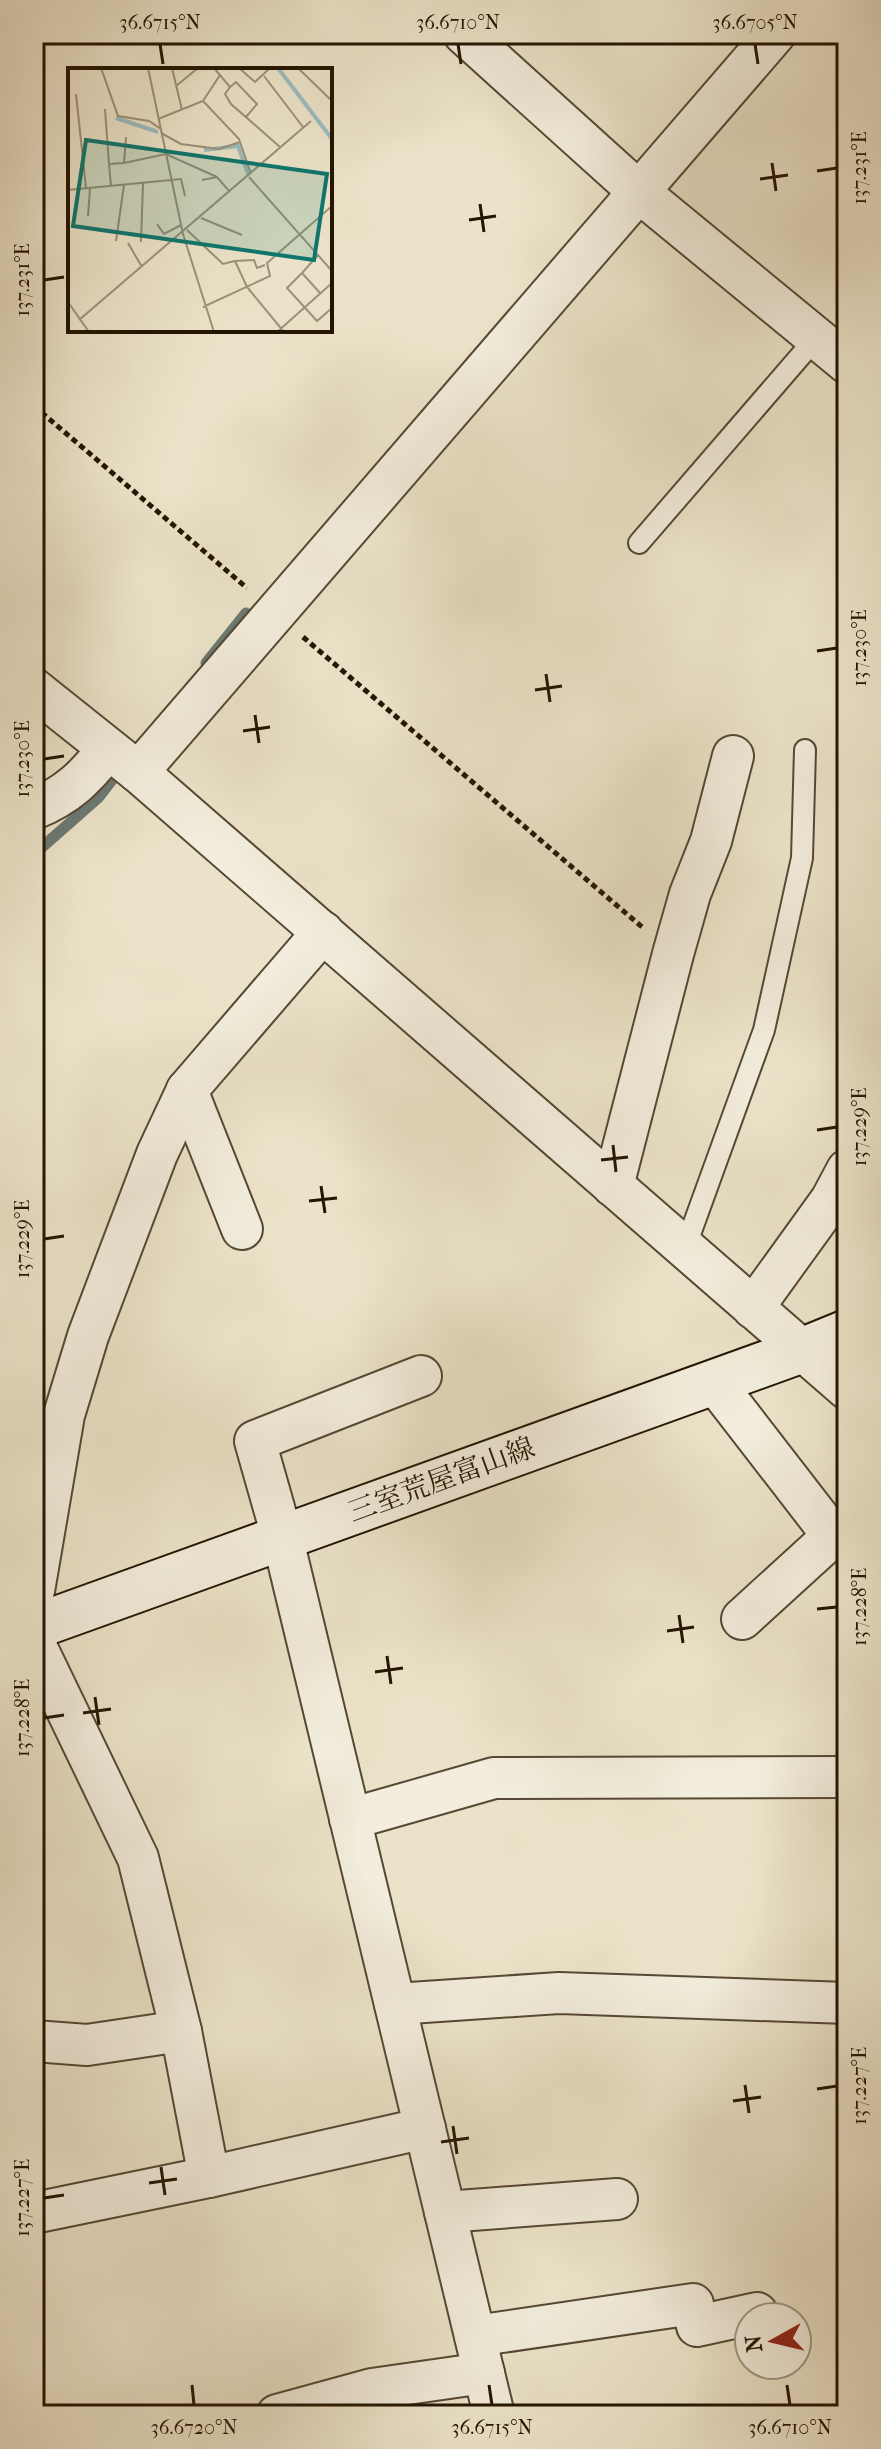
<svg xmlns="http://www.w3.org/2000/svg" width="881" height="2449" viewBox="0 0 881 2449" font-family="'IM FELL French Canon','Noto Serif JP',serif">
<style>
.lines{fill:none;stroke-linecap:round;stroke-linejoin:round}
.stream{stroke:#6b7973;stroke-width:11}
.service-casing{stroke:#554834;stroke-width:24}
.minor-casing{stroke:#554834;stroke-width:44}
.secondary-casing{stroke:#231502;stroke-width:48}
.path{stroke:#231502;stroke-width:5;stroke-dasharray:6 4;stroke-linecap:butt}
.service{stroke:#f2eddc;stroke-width:20}
.minor{stroke:#f2eddc;stroke-width:40}
.secondary{stroke:#f2eddc;stroke-width:44}
.ticks{fill:none;stroke:#231502;stroke-width:3}
.labels{text-anchor:middle;stroke-width:7;stroke-linejoin:round;paint-order:stroke}
.street-label{font-size:28px;fill:#231502;stroke:#f2eddc}
.inset-river{fill:none;stroke:#9bbcbf;stroke-width:4}
.inset-road{fill:none;stroke:#9b9179;stroke-width:2}
.view{fill:#0f766e;fill-opacity:0.15;stroke:#0f766e;stroke-width:4}
.inset-edge{fill:none;stroke:#231502;stroke-width:4}
.neatline{fill:none;stroke:#231502;stroke-width:3}
.ticks-label{font-size:20px;text-anchor:middle;fill:#231502}
</style>
<rect width="100%" height="100%" fill="#ebe3c9"/>
<filter id="stains"><feTurbulence type="fractalNoise" baseFrequency=".0025" numOctaves="4"/><feColorMatrix values="0 0 0 0 .2 0 0 0 0 .09 0 0 0 0 .02 0 0 0 .5 -.17"/></filter>
<radialGradient id="worn" r=".72"><stop offset=".6" stop-color="#630" stop-opacity="0"/><stop offset="1" stop-color="#630" stop-opacity=".3"/></radialGradient>
<g class="lines">
<!-- stream -->
<g class="stream">
<path d="M206,663L246,613"/>
<path d="M34,851L40,849L99,797L123,766"/>
</g>
<defs>
<g id="service">
<path d="M639,543L816,338"/>
<path d="M685,1248L764,1030L802,858L805,750"/>
</g>
<g id="minor">
<path d="M464,34L639,192L847,363"/>
<path d="M34,689L138,772L847,1389"/>
<path d="M138,772L775,34"/>
<path d="M34,809C68,795 85,778 108,749"/>
<path d="M613,1186L673,954L690,894L711,841L733,756"/>
<path d="M242,1229L187,1090L323,932"/>
<path d="M753,1308L831,1200L847,1170"/>
<path d="M421,1376L255,1441L282,1536L494,2415"/>
<path d="M714,1382L833,1536L742,1619"/>
<path d="M34,1591L64,1415L88,1336L157,1154L187,1090"/>
<path d="M34,1642L138,1858L181,2031L87,2045L34,2041"/>
<path d="M350,1819L494,1778L847,1777"/>
<path d="M395,2004L559,1993L847,2003"/>
<path d="M181,2031L209,2177L425,2128"/>
<path d="M445,2212L617,2199"/>
<path d="M34,2213L209,2177"/>
<path d="M475,2336L693,2304L697,2326L757,2313"/>
<path d="M277,2415L372,2389L484,2373"/>
</g>
<path id="secondary" d="M34,1627L803,1350L847,1332"/>
</defs>
<!-- service casing -->
<use href="#service" class="service-casing"/>
<!-- minor casing -->
<use href="#minor" class="minor-casing"/>
<!-- secondary casing -->
<use href="#secondary" class="secondary-casing"/>
<!-- path -->
<g class="path">
<path d="M34,406L247,588"/>
<path d="M303,637L642,927"/>
</g>
<!-- service -->
<use href="#service" class="service"/>
<!-- minor -->
<use href="#minor" class="minor"/>
<!-- secondary -->
<use href="#secondary" class="secondary"/>
</g>
<!-- ticks -->
<path class="ticks" d="M160,44L163,64M458,44L461,64M755,44L758,64M772,163L776,191M817,171L837,168M760,179L788,175M480,204L484,232M469,220L496,216M44,280L64,277M817,651L837,648M546,674L550,702M535,690L562,686M255,715L259,743M243,731L270,727M44,759L64,756M817,1130L837,1127M613,1145L616,1172M601,1160L628,1157M321,1186L325,1213M309,1201L337,1198M44,1239L64,1236M817,1609L837,1607M679,1615L683,1643M667,1631L694,1627M387,1656L391,1684M375,1672L403,1668M95,1697L99,1725M83,1713L111,1709M44,1718L64,1715M745,2085L749,2113M817,2089L837,2086M733,2101L761,2097M453,2126L457,2154M441,2142L469,2138M161,2167L165,2195M149,2183L177,2179M44,2198L64,2195M192,2385L194,2405M489,2385L492,2405M787,2385L790,2405"/>
<g class="labels">
<!-- street labels -->
<g class="street-label">
<text transform="translate(441 1479) rotate(-20)" y="10">三室荒屋富山線</text>
</g>
</g>
<!-- overview -->
<g transform="translate(68 68)">
<rect width="264" height="264" fill="#ebe3c9"/>
<path class="inset-river" d="M210,0L264,71M48,50L90,64M136,82L170,78L180,106"/>
<path class="inset-road" d="M33,0L50,48L81,53L93,61M80,0L115,166L146,264M104,0L114,42M146,0L162,19L157,26L163,36L212,79M171,0L187,14L202,0M230,0L264,33M196,8L235,59M108,18L130,0M162,19L168,14L189,36L178,49M8,26L18,120M135,33L171,71L183,106M37,41L41,96M90,51L135,33L152,7M93,65L113,76L151,81L172,74M58,69L56,95L98,86L149,109M181,109L264,203M134,112L149,109L162,124M43,118L41,96L56,95M0,122L113,111L117,128M20,148L22,120M133,150L174,167M89,156L96,166L113,157M119,162L155,196L167,193L179,219L216,264M48,173L56,117M73,174L75,115M60,175L74,199M250,187L234,205L252,225M167,193L186,192L189,200L197,197M234,205L219,220L249,253L264,240M0,234L21,264M135,239L202,208L199,195L264,138M11,252L243,53M209,264L264,215"/>
<path class="view" d="M18,72L259,106L246,192L5,158Z"/>
<rect width="264" height="264" class="inset-edge"/>
</g>
<!-- margin -->
<rect width="881" height="2449" fill="none" stroke="#ebe3c9" stroke-width="88"/>
<!-- north arrow -->
<g transform="translate(773 2341) rotate(262)"><circle r="38" fill="#f2eddc" stroke="#9f9785" stroke-width="2"/>
<path d="M0-6L14 30L0 20L-14 30Z" fill="#8f2418"/>
<text y="-12" font-size="22" font-weight="bold" text-anchor="middle" fill="#231502">N</text>
</g>
<rect x="44" y="44" width="793" height="2361" class="neatline"/>
<g class="ticks-label">
<text x="160" y="29">36.6715°N</text>
<text x="458" y="29">36.6710°N</text>
<text x="755" y="29">36.6705°N</text>
<text transform="translate(859 168) rotate(-90)" y="7">137.231°E</text>
<text transform="translate(22 280) rotate(-90)" y="7">137.231°E</text>
<text transform="translate(859 648) rotate(-90)" y="7">137.230°E</text>
<text transform="translate(22 759) rotate(-90)" y="7">137.230°E</text>
<text transform="translate(859 1127) rotate(-90)" y="7">137.229°E</text>
<text transform="translate(22 1239) rotate(-90)" y="7">137.229°E</text>
<text transform="translate(859 1607) rotate(-90)" y="7">137.228°E</text>
<text transform="translate(22 1718) rotate(-90)" y="7">137.228°E</text>
<text transform="translate(859 2086) rotate(-90)" y="7">137.227°E</text>
<text transform="translate(22 2198) rotate(-90)" y="7">137.227°E</text>
<text x="194" y="2434">36.6720°N</text>
<text x="492" y="2434">36.6715°N</text>
<text x="790" y="2434">36.6710°N</text>
</g>
<rect width="100%" height="100%" filter="url(#stains)"/>
<rect width="100%" height="100%" fill="url(#worn)"/>
</svg>
